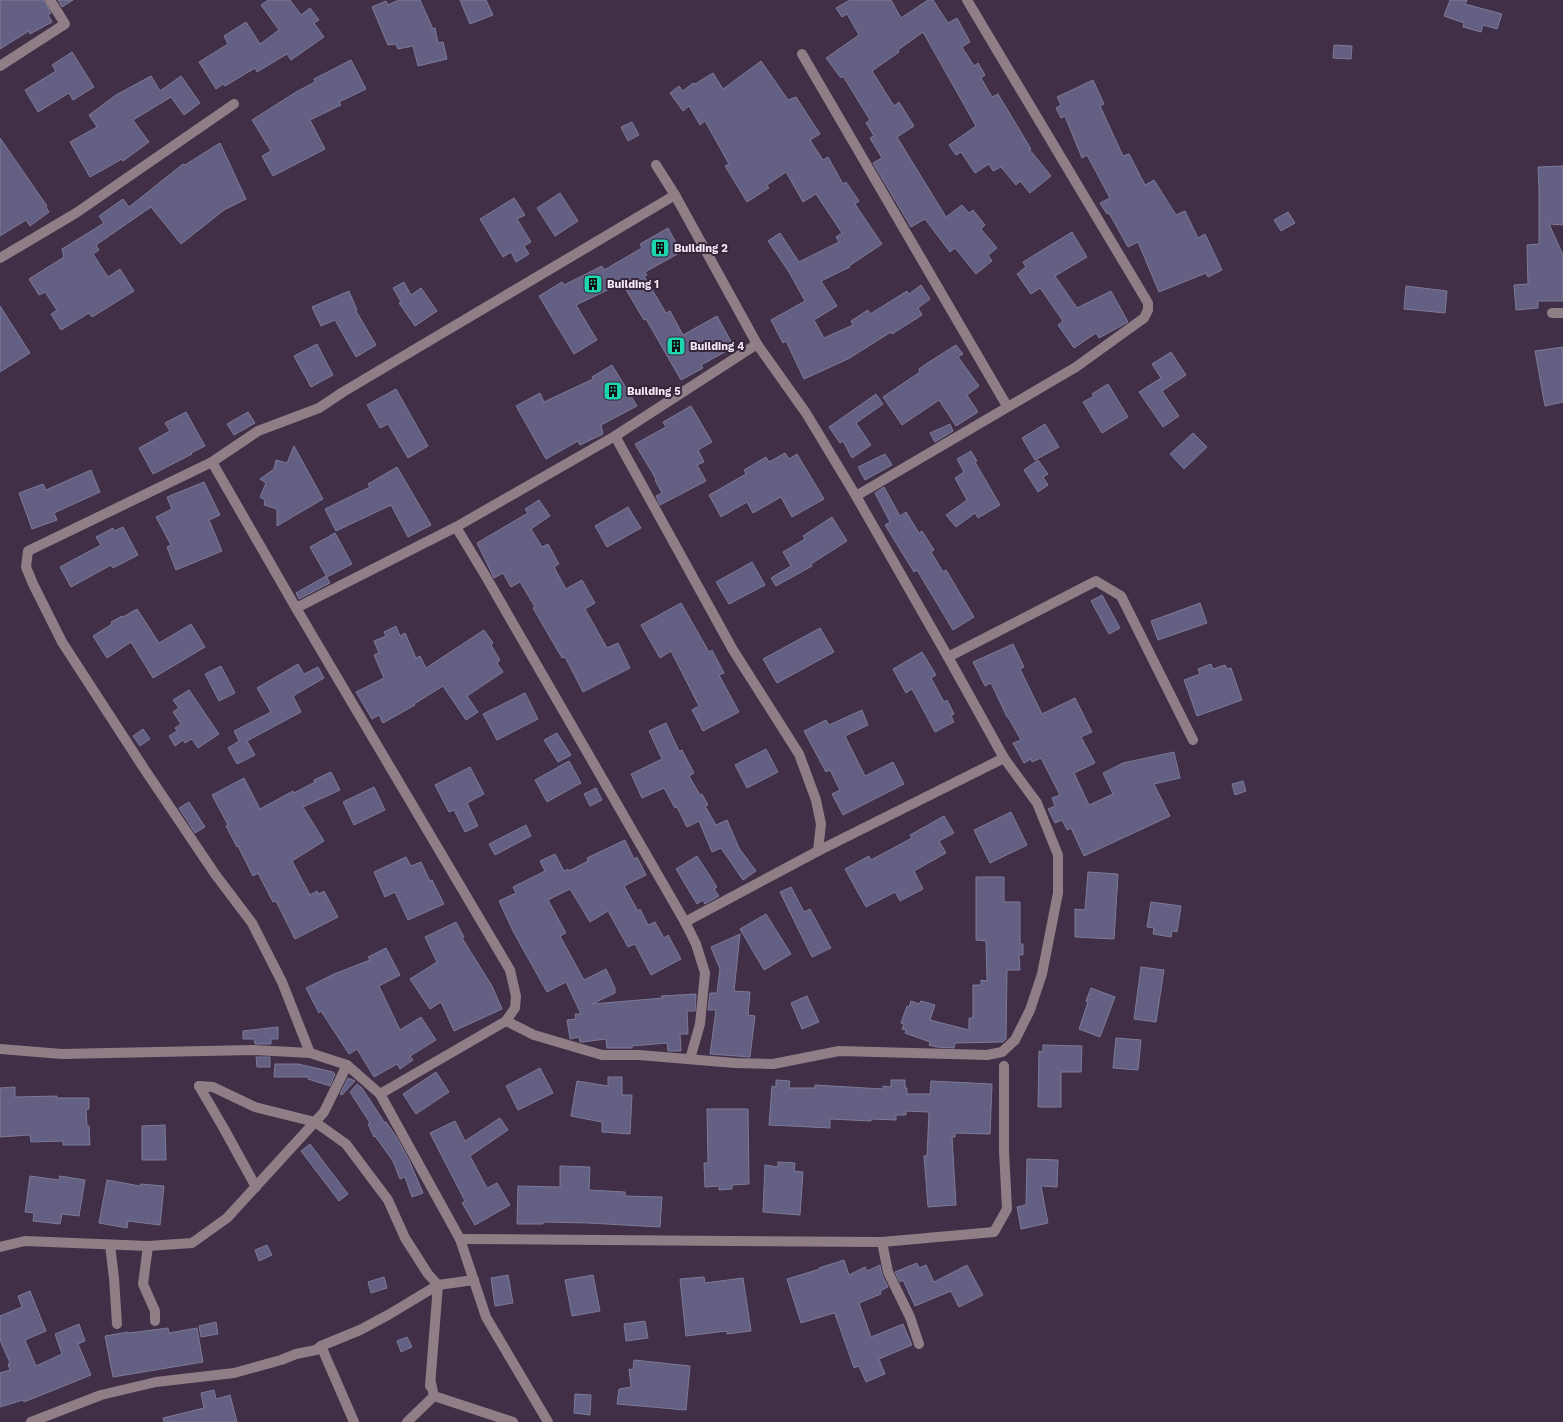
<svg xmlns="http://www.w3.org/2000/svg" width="1563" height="1422" viewBox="0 0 1563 1422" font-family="'Work Sans',sans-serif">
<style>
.building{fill:#646083;stroke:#7d7a98}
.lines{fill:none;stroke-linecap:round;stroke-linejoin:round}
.minor{stroke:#907e87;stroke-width:10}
.labels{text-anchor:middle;stroke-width:4;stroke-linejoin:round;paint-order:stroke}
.poi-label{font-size:11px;font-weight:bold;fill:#f3e8f6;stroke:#36253b;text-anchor:start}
</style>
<rect width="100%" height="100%" fill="#402f46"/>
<!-- building -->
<g class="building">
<path d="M0,0H44L51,13L48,15L52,22L30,34L29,31L0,49Z"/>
<path d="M58,0H73L62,7Z"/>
<path d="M268,0H290L301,15L310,8L319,20L314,23L324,37L291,60L287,54L257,72L255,68L225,86L223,84L216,89L199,62L228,44L224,36L246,22L260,44L279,30L261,5Z"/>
<path d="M399,0H420L433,29L435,28L438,43L443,42L447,59L418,66L413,46L398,49L396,44L388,45L372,7L386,1L388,5Z"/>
<path d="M460,0H486L493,15L470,24Z"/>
<path d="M850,0H891L901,18L928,0H933L948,23L957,18L970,42L962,47L974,66L978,63L985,75L981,78L992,97L998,94L1031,149H1029L1051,176L1030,193L1020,181L1016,185L1001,167L993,171L989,164L975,173L961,152L956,155L949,145L976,126L923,32L898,50L899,52L872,71L894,106L899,102L914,126L897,137L946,217L962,205L969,213L973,210L985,225L981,229L997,248L988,255L992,261L976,274L955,248L950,252L925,219L911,227L873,163L882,158L870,138L874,136L866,123L870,120L843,76L841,78L826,58L859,35L847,14L842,17L836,8Z"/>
<path d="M1450,0H1467L1465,4L1502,14L1497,29L1483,25L1481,32L1463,27L1464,23L1444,16Z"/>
<path d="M1334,45L1352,46L1351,59L1333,58Z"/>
<path d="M72,52L94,87L73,100L69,93L38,112L25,90L56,71L52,65Z"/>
<path d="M351,60L366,89L339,102L341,105L310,120L325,149L273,176L262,156L271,151L252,120L296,92L315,82L314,79Z"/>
<path d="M761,61L788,100L796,97L820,134L810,140L823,160L828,157L843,184L846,182L859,201L855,204L882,244L849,266L850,267L821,281L837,306L814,320L824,338L853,325L851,321L868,310L870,314L907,291L909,294L921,285L930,299L918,308L922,315L892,334L891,332L848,359L804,379L786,341L783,343L771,320L805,301L789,272L768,241L780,233L799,262L839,242L836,237L842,233L816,194L803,202L786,172L767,185L769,188L747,202L725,166L729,164L705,121L700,125L689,106L683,111L670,93L679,86L683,91L693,83L695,84L713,73L723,89Z"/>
<path d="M151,76L160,91L181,76L200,103L184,115L171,97L133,120L149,142L123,161L122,159L90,177L70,142L97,127L89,115L116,95Z"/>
<path d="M1093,80L1104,104L1100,106L1123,156L1129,154L1145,185L1154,180L1176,215L1185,211L1198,238L1205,234L1222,270L1208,277L1206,273L1159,292L1138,242L1128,247L1109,213L1107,214L1100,203L1110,198L1087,155L1082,158L1065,116L1061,118L1056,108L1061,105L1057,97Z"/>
<path d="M632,122L639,135L628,141L621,127Z"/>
<path d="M0,138L47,206L46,207L49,212L30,226L26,220L0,236Z"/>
<path d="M220,143L246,199L224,210L181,244L151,207L96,245L99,250L93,254L108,277L120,269L134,291L92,317L89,313L61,330L51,314L57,310L45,292L39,295L29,279L64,257L62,249L104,223L99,216L123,199L129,207L183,164L185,165Z"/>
<path d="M1563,166V225L1549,224L1563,255V301H1538V308L1516,310L1514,285L1528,284L1527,245L1539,244V189L1538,167Z"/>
<path d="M560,193L578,221L555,236L537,208Z"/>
<path d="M514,198L525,215L517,219L531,242L524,246L529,254L516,262L511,252L503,257L480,219Z"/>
<path d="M1288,212L1295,223L1281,231L1274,220Z"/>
<path d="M668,228L681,252L645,272L647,275L644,276L666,313L670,311L683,335L717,316L734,347L701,365L703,368L681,380L646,319L644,320L625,288L623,289L620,284L576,305L597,340L574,354L539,296L562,282L564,285L602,266L604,270L642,248L640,244Z"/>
<path d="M1072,232L1087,257L1055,276L1077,308L1111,291L1128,322L1099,338L1096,333L1074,348L1058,325L1063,321L1040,288L1031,294L1017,274L1026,267L1023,262Z"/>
<path d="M404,282L411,295L421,288L437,311L415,326L399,303L401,302L393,288Z"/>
<path d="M1406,286L1447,291L1445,313L1404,309Z"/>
<path d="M349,291L357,310L356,311L376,345L356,357L335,320L321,326L312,307Z"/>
<path d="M0,306L30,353L0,372Z"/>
<path d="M317,344L333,375L311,387L294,356Z"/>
<path d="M956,345L963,354L958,357L979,386L967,395L978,412L956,426L939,400L902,425L883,397L920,372L919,369L926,364Z"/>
<path d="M1563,347V402L1545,406L1535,351Z"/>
<path d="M1171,352L1186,375L1162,391L1179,416L1163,427L1139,392L1161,378L1152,364Z"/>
<path d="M612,365L637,406L601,425L603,434L580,445L578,441L546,459L516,406L540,393L544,402L593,379L592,377Z"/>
<path d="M1108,384L1128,417L1102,433L1083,402L1094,396L1092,394Z"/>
<path d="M396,389L428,446L408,458L388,424L380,428L367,405Z"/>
<path d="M876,394L883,404L856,423L871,445L852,458L843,441L840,443L829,427Z"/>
<path d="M691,406L712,442L698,450L704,462L697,465L706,481L660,505L656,496L662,493L655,480L656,479L635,444L666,427L663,422Z"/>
<path d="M186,412L205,446L191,453L192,454L153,474L139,448L170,431L165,423Z"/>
<path d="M248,412L255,423L234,435L227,424Z"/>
<path d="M950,424L953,431L935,442L930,433Z"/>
<path d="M1045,424L1059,447L1035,460L1022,438Z"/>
<path d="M1193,433L1207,447L1184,469L1170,454Z"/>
<path d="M294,446L323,499L277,526V509L264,505L265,500L260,497L266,483L260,479L274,469L276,460L287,463Z"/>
<path d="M971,451L977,461L975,462L1000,505L978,518L975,513L956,527L946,515L967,500L955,478L964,472L957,459Z"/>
<path d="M785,453L789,459L797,454L824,499L792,517L781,497L753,513L747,502L721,517L709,495L746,474L744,470L766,457L769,462Z"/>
<path d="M885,454L892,465L865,480L858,467Z"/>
<path d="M1038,460L1048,474L1043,477L1048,485L1038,492L1024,470Z"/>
<path d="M397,467L431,525L408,537L391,505L336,531L325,509L370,487L368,484Z"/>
<path d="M91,470L100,492L54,513L57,520L32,529L19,493L43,484L46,490Z"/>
<path d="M204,482L220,515L209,520L222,551L176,570L167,547L171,545L156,517L172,509L167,497Z"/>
<path d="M884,487L900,516L906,512L919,533L922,531L934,550L931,552L943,572L946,570L974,617L953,630L917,570L914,572L885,525L890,522L875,493Z"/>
<path d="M539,500L550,516L531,529L542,547L548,544L559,564L554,567L566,589L582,580L595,603L585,609L607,648L618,643L630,668L583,692L565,657L562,658L533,608L535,607L520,582L511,587L503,573L494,578L477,543L528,513L525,509Z"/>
<path d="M628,507L641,528L607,547L595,526Z"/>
<path d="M832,517L847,541L811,564L812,566L776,586L771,578L791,566L783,552L805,539L803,536Z"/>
<path d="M123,527L138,555L113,568L111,565L71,587L60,567L101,545L96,537L113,528L114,531Z"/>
<path d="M335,533L352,564L327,577L310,547Z"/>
<path d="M752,562L765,585L729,604L716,582Z"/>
<path d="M326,576L330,583L299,599L296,593Z"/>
<path d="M1102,595L1120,628L1109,634L1091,601Z"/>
<path d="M681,603L709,652L712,650L724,673L719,675L739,712L703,731L692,710L699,706L671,651L660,658L641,625Z"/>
<path d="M1200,603L1207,623L1158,640L1151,621Z"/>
<path d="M137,609L159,643L191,624L205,647L153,678L131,642L107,658L93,636L112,624L111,622L122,616L123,617Z"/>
<path d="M396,626L400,636L405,633L416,658L420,656L426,668L484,630L493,643L491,645L500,660L497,663L503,672L467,696L478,712L466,720L443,686L414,704L415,705L383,723L379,715L372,719L356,692L384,678L374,655L379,653L374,641L386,636L384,632Z"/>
<path d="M820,628L834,652L777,683L763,659Z"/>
<path d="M1013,644L1024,667L1020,669L1042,714L1075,698L1092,732L1081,737L1095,763L1074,773L1089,805L1113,794L1103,773L1123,763L1174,752L1180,778L1154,784L1170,816L1084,856L1071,828L1067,830L1062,820L1055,823L1048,809L1055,806L1052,798L1060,795L1041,758L1032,762L1031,759L1024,763L1013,743L1021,740L1008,717H1007L991,683L985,686L973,662Z"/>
<path d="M922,652L936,675L931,678L944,702L947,700L954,714L951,716L954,722L935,732L912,689L906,693L893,669Z"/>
<path d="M298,664L304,674L318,667L324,678L293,696L301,712L247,741L255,755L237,764L228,748L239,741L234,731L271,712L257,688Z"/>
<path d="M1211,664L1213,669L1225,665L1227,669L1231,668L1242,700L1197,716L1184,680L1200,674L1198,669Z"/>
<path d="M221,666L235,693L219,701L205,674Z"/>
<path d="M189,690L219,734L198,748L192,739L185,743L183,740L175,746L169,736L177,731L175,728L181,724L173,712L179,708L173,700Z"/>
<path d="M525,693L538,719L497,740L483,714Z"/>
<path d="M862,710L868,725L845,736L865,776L893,762L904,784L843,815L832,794L840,790L830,770L826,772L804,731L826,720L829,725Z"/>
<path d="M666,723L679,751L682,750L694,773L689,776L700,795L702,794L708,805L705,806L716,825L727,820L739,848L756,871L743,880L721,848L712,852L699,821L687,827L677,807L675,808L664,788L642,798L631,774L662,759L649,731Z"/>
<path d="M143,729L150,739L140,746L133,736Z"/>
<path d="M557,733L571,755L558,762L544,740Z"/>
<path d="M766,749L778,772L747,788L735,765Z"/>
<path d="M569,761L581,783L547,802L535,780Z"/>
<path d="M470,767L484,794L467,803L478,826L465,832L454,810L449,812L435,785Z"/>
<path d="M331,772L340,790L303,807L324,841L292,861L310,895L317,891L319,894L324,891L338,917L295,939L276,901L273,902L258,873L253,876L238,846L237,847L226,826L228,825L212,795L244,778L260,809L293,791L294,793L315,782L314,780Z"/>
<path d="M1243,781L1246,791L1235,795L1232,784Z"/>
<path d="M374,787L385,810L354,825L343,802Z"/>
<path d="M596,788L602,800L590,806L584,794Z"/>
<path d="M189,802L205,827L195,833L179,808Z"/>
<path d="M1011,812L1027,845L990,863L974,830Z"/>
<path d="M944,816L954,833L939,841L946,853L914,871L923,889L900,901L895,892L866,907L845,869L869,856L871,860L912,838L910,835Z"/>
<path d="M526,825L531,836L495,855L489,844Z"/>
<path d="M625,840L634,859L637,857L646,875L624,886L638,911L640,909L648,925L655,922L664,938L668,935L681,959L651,975L635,944L628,947L608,911L590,922L570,889L548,900L566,933L560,936L584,980L606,969L615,988V993L592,1004L663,998L661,996L696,994L695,1011H687L688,1034H680L681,1051H668L667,1043L632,1046V1048H607L606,1039L582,1042H580L579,1037L570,1039L567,1020L576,1019L575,1014H581L566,982L547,992L514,933L499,901L516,893L513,887L545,871L540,861L555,854L564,871L568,869L569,871L588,861L587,858Z"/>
<path d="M697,856L717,887L714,889L719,896L705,904L703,900L697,904L676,869Z"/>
<path d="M406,857L411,866L421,862L430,881L432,880L444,904L408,920L395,892L385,897L374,872Z"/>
<path d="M1088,872L1118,874L1114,939L1075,937V909L1085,910Z"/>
<path d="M976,877H1004V902H1020V944H1023V955H1019L1020,970H1007L1006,1039L1003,1042L955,1043L954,1048L937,1047L929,1045L930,1042L905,1033L906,1030L902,1029L904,1024L901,1023L907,1006L909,1007L911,1001L919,1004L921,1001L935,1005L930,1020L969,1030V1018H973V985H981V980L987,981L986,941L976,940Z"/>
<path d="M791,887L804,912L810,909L831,948L812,957L780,892Z"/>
<path d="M1151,902L1181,906L1177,932L1172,931L1171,937L1153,934L1154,928L1147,927Z"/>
<path d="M766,914L791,954L764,970L740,929Z"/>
<path d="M456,922L464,937L462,938L492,986L502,1009L454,1031L441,1002L430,1009L410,979L437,962L425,937Z"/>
<path d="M740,934L734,991L750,992L748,1015L755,1016L750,1057L710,1054L716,1010H708L710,993H717L720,969L711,947Z"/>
<path d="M386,948L400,975L379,986L400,1030L421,1017L436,1040L410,1056L413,1060L400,1069L397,1064L374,1077L357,1049L349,1054L321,1011L319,1013L306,988L334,974L370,960L368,957Z"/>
<path d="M1141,967L1164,970L1156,1022L1134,1019Z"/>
<path d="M1091,988L1115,997L1100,1037L1079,1029L1088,1002L1086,1001Z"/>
<path d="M807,996L819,1022L802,1029L791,1003Z"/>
<path d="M278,1027V1039H271V1044H255L254,1039H243V1031Z"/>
<path d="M1116,1038L1141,1040L1138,1070L1113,1068Z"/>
<path d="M1043,1045L1082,1046L1081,1072H1061V1107H1038L1039,1051L1043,1052Z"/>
<path d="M256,1057H270V1067H257Z"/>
<path d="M275,1064H298L333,1072L335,1074L330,1086L308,1079L309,1077H274Z"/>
<path d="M540,1068L553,1093L518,1110L506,1086Z"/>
<path d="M436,1072L449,1092L416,1114L403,1094Z"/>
<path d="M608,1077H622V1095H632L630,1134L602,1132V1122L571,1116L577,1081L608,1086Z"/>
<path d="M348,1078L355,1081L342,1095L340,1094Z"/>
<path d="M776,1080L790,1081L789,1088H815V1085L883,1089V1086L891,1087V1080H905V1088H907V1094H930L931,1081L992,1084L990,1134L955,1133V1137H952L956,1205L928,1207L924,1156H927L929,1112L906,1111V1115H896V1120L871,1119V1121L830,1119V1128L769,1125L772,1086L776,1087Z"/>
<path d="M357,1084L362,1088L385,1123L386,1122L397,1138L409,1160L423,1193L412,1197L405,1177L400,1179L393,1161L375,1136L374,1137L368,1124L370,1123L350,1092Z"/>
<path d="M15,1087V1097L57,1096V1098H89V1109L86,1110L87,1126H89L90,1145H63V1141L31,1142L30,1135L0,1137V1088Z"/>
<path d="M707,1109H748L749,1184L732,1185V1189L719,1190V1186L705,1187L704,1163H708Z"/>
<path d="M500,1118L508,1130L470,1156L487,1188L497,1183L510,1205L475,1225L462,1203L465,1201L430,1133L455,1121L465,1141Z"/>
<path d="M165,1125L166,1160H142V1126Z"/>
<path d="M310,1144L348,1194L339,1201L301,1151Z"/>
<path d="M1027,1159L1058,1160L1057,1187L1041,1186L1048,1223L1021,1229L1017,1207L1026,1205Z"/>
<path d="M778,1162L795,1163L794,1171L803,1172L800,1215L763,1212L765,1165L778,1167Z"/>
<path d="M560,1166L590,1167L589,1190L625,1192V1196L662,1197L660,1227L588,1223L543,1222V1224H517L518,1186L560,1187Z"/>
<path d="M30,1176L59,1180L60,1176L85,1180L79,1216L62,1214L60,1224L33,1221L34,1213L25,1212Z"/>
<path d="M107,1180L140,1186L141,1184L164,1186L160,1225L128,1221L127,1228L99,1223Z"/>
<path d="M267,1245L272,1255L259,1261L255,1250Z"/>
<path d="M844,1260L849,1275L865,1267L867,1271L880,1265L882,1275L888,1287L880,1291L881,1294L859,1303L871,1337L903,1324L912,1345L879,1359L885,1374L866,1382L859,1366L854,1368L835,1314L834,1313L801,1323L787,1279L820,1269L819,1268Z"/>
<path d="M917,1263L919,1268L926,1265L934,1282L967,1265L983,1295L959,1307L951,1291L915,1306L903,1280L900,1282L895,1272Z"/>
<path d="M508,1275L513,1303L495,1306L491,1278Z"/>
<path d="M593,1275L600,1311L572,1316L565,1280Z"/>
<path d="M384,1277L387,1288L371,1293L368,1282Z"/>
<path d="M704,1277L705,1283L743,1278L751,1331L727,1334V1331L686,1336L680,1279Z"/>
<path d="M30,1291L46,1331L25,1340L36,1366L62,1354L55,1334L79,1324L85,1341L78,1344L91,1375L24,1402L23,1400L0,1407V1373L10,1370L8,1364L10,1363L0,1340V1316L22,1307L18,1296Z"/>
<path d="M645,1321L648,1338L626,1341L624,1324Z"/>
<path d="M216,1322L218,1334L201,1337L199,1326Z"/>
<path d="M168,1328L169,1333L197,1328L203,1362L113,1377L105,1336L128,1332L129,1333Z"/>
<path d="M407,1337L412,1347L401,1352L397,1341Z"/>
<path d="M634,1360L690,1366L686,1410L617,1404L619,1389L631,1387L629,1369L633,1370Z"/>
<path d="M214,1390L216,1399L230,1395L237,1422H164L163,1418L204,1408L201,1393Z"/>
<path d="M575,1394L591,1395L590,1415L574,1413Z"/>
</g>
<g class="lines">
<!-- minor -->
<g class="minor">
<path d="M802,54L1007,406"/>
<path d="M0,66L65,24L50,0"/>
<path d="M0,258L76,213L234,104"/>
<path d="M1552,313H1563"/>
<path d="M615,436L733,650L799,754L816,800L821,824L818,851"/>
<path d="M212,462L296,608L510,970L516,996L515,1008L506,1021"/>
<path d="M856,496L1076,367L1144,318L1148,310V303L967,0"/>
<path d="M456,527L485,575L685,922L696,944L705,973L700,1024L690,1059"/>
<path d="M296,608L456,527L615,436L757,344"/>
<path d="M948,657L1096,581L1121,596L1193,740"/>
<path d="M685,922L818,851L1004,758"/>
<path d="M0,1049L62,1054L252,1050L310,1053L347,1065L380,1094L460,1239L486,1317L548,1422"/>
<path d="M310,1053L282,982L252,923L215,874L145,770L62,642L33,584L26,567L28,551L212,462L258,431L319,408L343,392L675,195"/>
<path d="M199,1086L213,1087L255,1107L315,1122L346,1144L388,1200L405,1238L428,1274L438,1285L474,1280"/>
<path d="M199,1086L223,1127L256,1187"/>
<path d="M380,1094L506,1021L534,1035L602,1055H639L735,1063L773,1064L839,1051L987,1055L1002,1052L1015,1040L1030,1010L1042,974L1058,893V855L1037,803L1004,758L948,657L856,496L806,413L757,344L675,195L656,165"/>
<path d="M460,1239L882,1242L994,1232L1007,1209L1004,1151V1066"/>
<path d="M882,1242L888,1272L910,1317L919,1344"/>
<path d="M110,1245L114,1278L117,1324"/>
<path d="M148,1246L143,1284L155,1311V1321"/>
<path d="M0,1247L25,1241L148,1246L192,1243L227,1218L324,1112L347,1065"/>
<path d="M321,1346L360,1330L388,1315L438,1285L430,1386"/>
<path d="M431,1383L434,1396L513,1422"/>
<path d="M31,1422L101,1395L156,1382L234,1373L281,1360L296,1354L316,1350L321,1346L354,1422"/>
<path d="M407,1422L434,1396"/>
</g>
</g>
<!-- icons -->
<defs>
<symbol id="building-square" viewBox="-11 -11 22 22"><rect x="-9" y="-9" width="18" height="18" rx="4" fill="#1ed5b0" stroke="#36253b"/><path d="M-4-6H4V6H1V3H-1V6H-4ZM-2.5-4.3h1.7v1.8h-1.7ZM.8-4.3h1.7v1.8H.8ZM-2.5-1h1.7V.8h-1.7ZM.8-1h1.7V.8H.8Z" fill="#111"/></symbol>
</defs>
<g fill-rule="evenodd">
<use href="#building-square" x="649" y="237" width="22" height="22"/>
<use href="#building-square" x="582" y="273" width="22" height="22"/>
<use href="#building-square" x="665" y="335" width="22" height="22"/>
<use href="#building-square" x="602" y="380" width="22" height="22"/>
</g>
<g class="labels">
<!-- poi labels -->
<g class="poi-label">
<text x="674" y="252">Building 2</text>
<text x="607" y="288">Building 1</text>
<text x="690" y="350">Building 4</text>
<text x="627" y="395">Building 5</text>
</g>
</g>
</svg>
